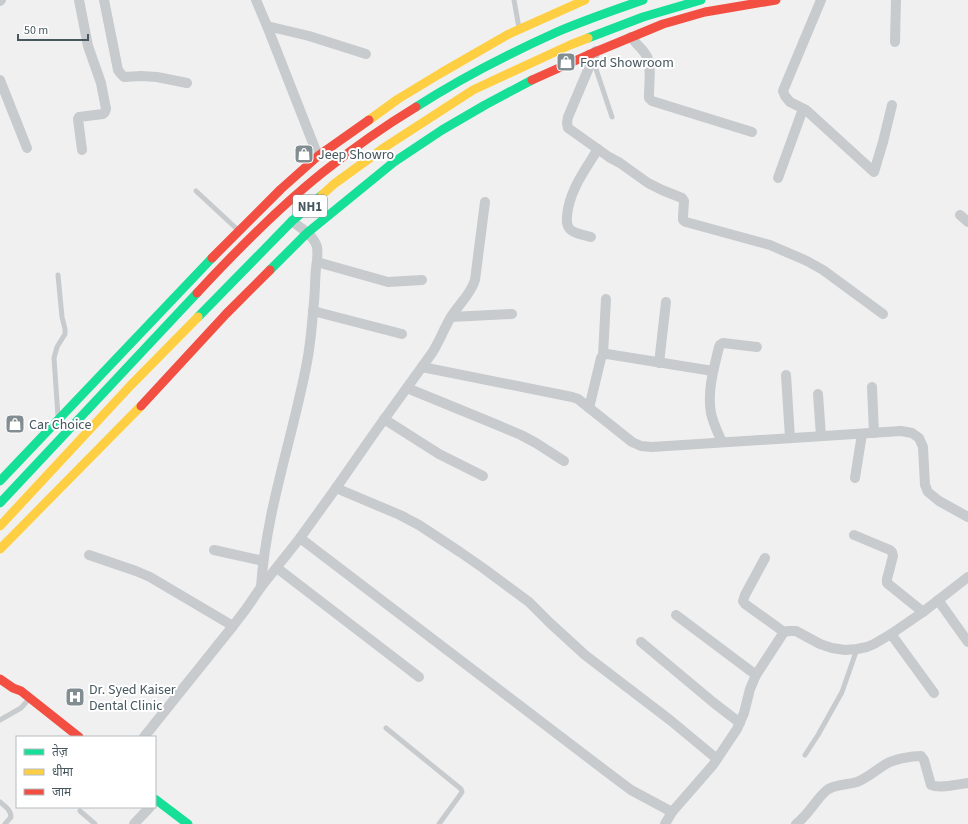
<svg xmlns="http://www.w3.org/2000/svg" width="968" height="824" viewBox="0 0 968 824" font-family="'Source Sans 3','Noto Sans Devanagari',sans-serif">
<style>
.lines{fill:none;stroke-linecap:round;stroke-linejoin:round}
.lane{stroke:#c7cbcd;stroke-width:5}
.street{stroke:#c7cbcd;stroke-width:10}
.fast{stroke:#16e098;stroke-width:9}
.slow{stroke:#ffcf43;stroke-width:9}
.jam{stroke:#f24e42;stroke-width:9}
.labels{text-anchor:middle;stroke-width:4;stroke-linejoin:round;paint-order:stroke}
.shield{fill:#fff;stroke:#7e898e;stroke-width:1}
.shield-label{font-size:13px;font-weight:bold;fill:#46575e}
.poi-label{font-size:14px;fill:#46575e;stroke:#fff;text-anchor:start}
</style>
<rect width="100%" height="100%" fill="#f1f0f0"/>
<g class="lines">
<!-- lane -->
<g class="lane">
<path d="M514,0L519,28"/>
<path d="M593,60L612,117"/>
<path d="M196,191L238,230"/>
<path d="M58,416L54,358L57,347L65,334V329L62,317L58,275"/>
<path d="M0,720L21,708L29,699"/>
<path d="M386,728L461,789L462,792L460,795L439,824"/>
<path d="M805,755L818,735L842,692L857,649"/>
<path d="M0,802C5,806 11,810 11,817L5,824"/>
<path d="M80,811L95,824"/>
</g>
<!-- street -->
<g class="street">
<path d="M79,0L88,46L101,83L106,109L105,112L103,114L79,117L78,119L82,150"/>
<path d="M104,0L118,70L121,74L124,77L141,76L157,77L187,83"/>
<path d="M256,0L267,26L318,156"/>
<path d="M821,0L785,86L783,91L785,96L790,102L806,110L874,172L883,142L892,105"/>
<path d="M0,1L1,0"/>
<path d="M267,26L309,36L366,54"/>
<path d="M631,37C635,43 642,48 646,55C652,63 649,83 649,94V98L652,101L752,132"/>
<path d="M895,42L896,0"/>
<path d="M596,51L568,117L567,123L568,128L609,157L620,163L648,183L662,190L682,198L684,201L683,217V220L686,222L770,245L807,261L823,270L883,314"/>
<path d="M0,80L27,148"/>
<path d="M778,178L803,109"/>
<path d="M960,215L968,222"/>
<path d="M591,237C584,235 572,233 569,228C566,224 567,219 567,216C569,191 585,170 598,149"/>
<path d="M317,262L388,282L422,280"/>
<path d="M313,311L402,334"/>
<path d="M451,317L512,314"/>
<path d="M603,355L606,299"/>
<path d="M659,363L666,302"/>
<path d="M422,367L572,397L578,399L632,442L641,446L652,447L901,431L912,433L919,438L923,447L925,485L928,492L939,501L968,517"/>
<path d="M786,375L790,438"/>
<path d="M872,387L874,433"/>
<path d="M407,388L495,424L521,435L536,443L564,461"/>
<path d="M818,394L821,436"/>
<path d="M589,408L601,358L603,355L607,354L713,371"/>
<path d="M384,419L439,454L483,476"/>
<path d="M722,442C718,433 713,423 711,413C707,391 714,368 719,347L720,345L723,343L757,347"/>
<path d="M855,478L862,434"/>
<path d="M336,488L400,515L419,525L460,552L483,568L529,602L550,623L585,655L670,720L717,759"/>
<path d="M854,535L890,550L892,552L893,556L887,579V583L923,612"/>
<path d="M300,538L607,772L631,790L672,812"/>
<path d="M214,550L263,561"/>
<path d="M89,555L136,571L150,577L233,626"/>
<path d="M765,558L745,595L743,601L745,604L784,632"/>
<path d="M277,568L419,677"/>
<path d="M261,587C266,510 293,437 307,362C311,342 312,322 314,302C315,291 315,279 316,268C317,262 318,254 317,247C314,236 301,228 292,221"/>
<path d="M938,600L968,642"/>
<path d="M676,615L756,675"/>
<path d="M891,634L934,693"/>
<path d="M641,642L714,703L740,723"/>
<path d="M144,737L233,626L246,609L261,587L300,538L336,488L375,432L432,353C440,341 444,328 451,317C459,304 471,294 475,280L485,202"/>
<path d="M134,824L150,807"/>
<path d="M665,824L672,812L713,765L737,729L744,713L750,689L756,675L784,632L789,631H796L820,644L832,648L845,650L857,649L867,647L874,644L891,634L923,612L968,577"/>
<path d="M796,824C809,815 815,800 827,790C835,784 847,785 857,782C867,778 876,770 886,764C894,759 912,756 921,756L924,760L931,785C940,789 958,784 968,783"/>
</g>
<!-- fast -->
<g class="fast">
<path d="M588,38L643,17L701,0"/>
<path d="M416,107C461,78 508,54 557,32C585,20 614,10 643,0"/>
<path d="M270,270L307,233L394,162L442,130L485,105L532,80"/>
<path d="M198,317L292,221L322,195"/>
<path d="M0,481L212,258"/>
<path d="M0,503L197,293"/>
<path d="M155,799L188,824"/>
</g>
<!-- slow -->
<g class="slow">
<path d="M369,120L398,99L441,73L509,34L585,0"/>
<path d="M322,195L334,184L385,147L473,90L570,45L588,38"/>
<path d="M0,526L131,385L198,317"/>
<path d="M0,549L141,406"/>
</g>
<!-- jam -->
<g class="jam">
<path d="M532,80L588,55L663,24L705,12L776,0"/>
<path d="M212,258L281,189L318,156L369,120"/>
<path d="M197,293C236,251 277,209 322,173C352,149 383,127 416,107"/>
<path d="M141,406L226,314L270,270"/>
<path d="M0,679L13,688L21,691L79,737"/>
</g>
</g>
<!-- icons -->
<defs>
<symbol id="shop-square" viewBox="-11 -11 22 22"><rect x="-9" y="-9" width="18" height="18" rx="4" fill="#828d91" stroke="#fff"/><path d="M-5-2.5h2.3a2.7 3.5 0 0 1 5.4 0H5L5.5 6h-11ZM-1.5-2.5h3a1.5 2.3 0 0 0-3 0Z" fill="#fff"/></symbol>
<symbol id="hospital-square" viewBox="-11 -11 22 22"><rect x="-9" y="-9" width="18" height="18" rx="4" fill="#828d91" stroke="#fff"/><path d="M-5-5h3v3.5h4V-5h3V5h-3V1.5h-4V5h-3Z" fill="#fff"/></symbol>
</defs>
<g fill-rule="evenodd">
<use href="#shop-square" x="555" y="51" width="22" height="22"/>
<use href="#shop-square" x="293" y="143" width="22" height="22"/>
<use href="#shop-square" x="4" y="413" width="22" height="22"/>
<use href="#hospital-square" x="64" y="686" width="22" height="22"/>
</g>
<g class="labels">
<!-- shield labels -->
<rect class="shield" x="293" y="195" width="34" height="22" rx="3"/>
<g class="shield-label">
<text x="310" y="211">NH1</text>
</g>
<!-- poi labels -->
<g class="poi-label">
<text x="580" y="67">Ford Showroom</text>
<text x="318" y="159">Jeep Showro</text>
<text x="29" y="429">Car Choice</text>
<text x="89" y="694">Dr. Syed Kaiser<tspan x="89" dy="16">Dental Clinic</tspan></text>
</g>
</g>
<!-- legend -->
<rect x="16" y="736" width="140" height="72" fill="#ffffff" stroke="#b5bcbf"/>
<rect x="24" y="749" width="20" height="6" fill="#16e098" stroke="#b5bcbf"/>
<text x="52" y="756" font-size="12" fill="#46575e">तेज़</text>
<rect x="24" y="769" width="20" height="6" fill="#ffcf43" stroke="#b5bcbf"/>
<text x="52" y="776" font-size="12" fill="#46575e">धीमा</text>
<rect x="24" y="789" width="20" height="6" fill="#f24e42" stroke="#b5bcbf"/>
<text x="52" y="796" font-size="12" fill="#46575e">जाम</text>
<!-- scale -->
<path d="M18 34v6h70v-6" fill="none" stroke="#46575e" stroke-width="2"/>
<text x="24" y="34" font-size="12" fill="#46575e" stroke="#ffffff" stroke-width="3" paint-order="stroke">50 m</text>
</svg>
